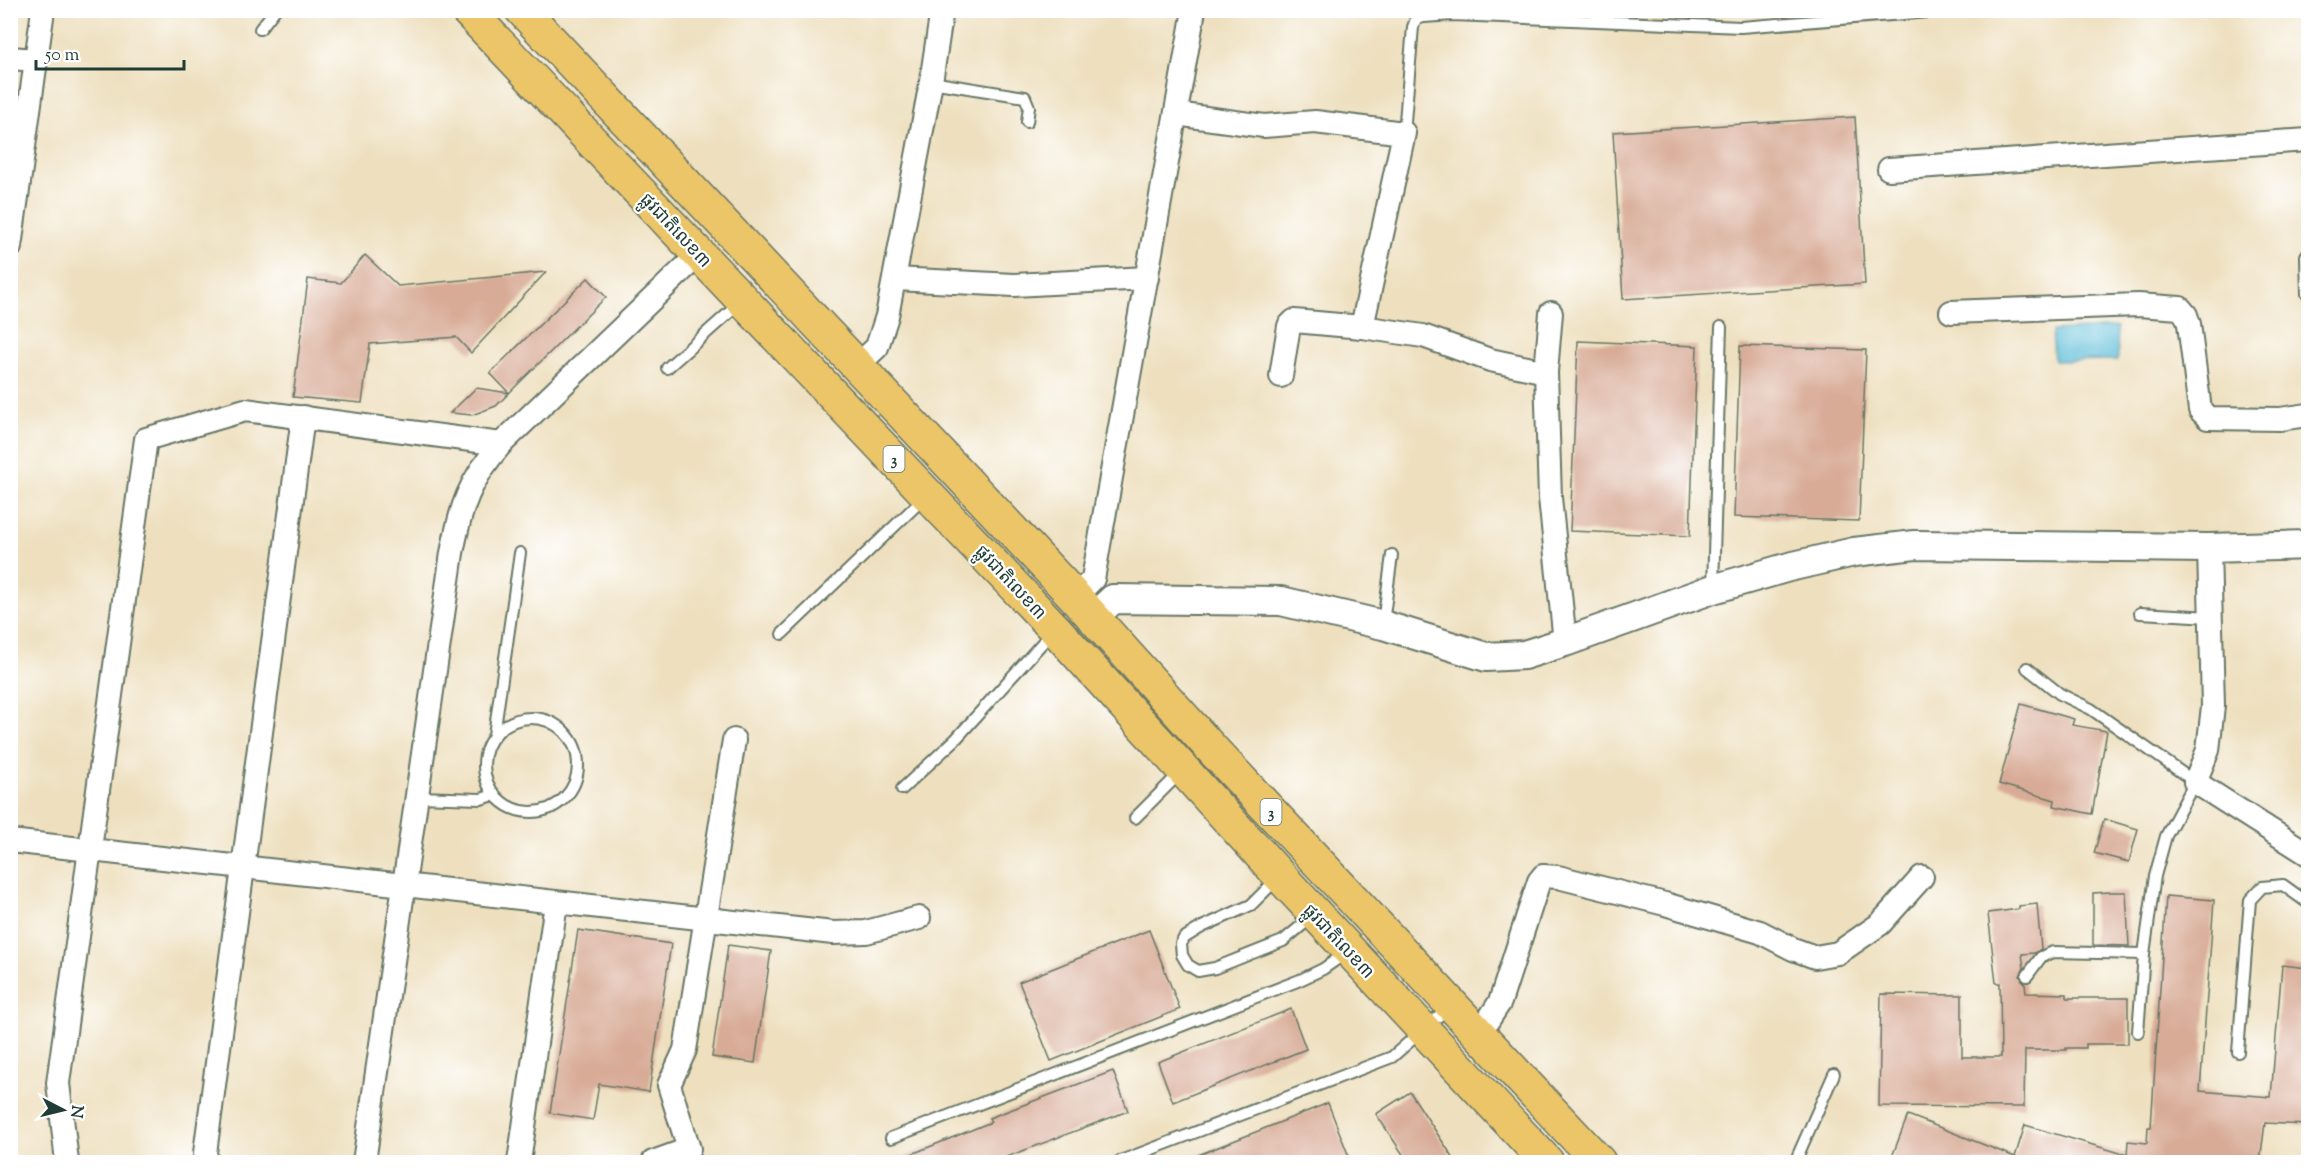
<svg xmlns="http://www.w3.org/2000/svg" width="2319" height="1173" viewBox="0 0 2319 1173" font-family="'Sorts Mill Goudy','Noto Sans Khmer',serif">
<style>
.water{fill:#59bbd7;stroke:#3c7c86;stroke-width:1.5}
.building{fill:#d8ab96}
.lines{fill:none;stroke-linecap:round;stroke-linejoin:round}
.service-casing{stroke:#677665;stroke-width:14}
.minor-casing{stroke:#677665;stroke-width:26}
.tertiary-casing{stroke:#677665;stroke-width:32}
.trunk-casing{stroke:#677665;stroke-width:36}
.service{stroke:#fff;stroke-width:10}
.minor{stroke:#fff;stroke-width:22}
.tertiary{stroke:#fff;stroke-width:28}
.trunk{stroke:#edc569;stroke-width:33}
.labels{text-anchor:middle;stroke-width:4.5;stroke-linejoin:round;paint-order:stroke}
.shield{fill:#fff;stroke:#627771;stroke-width:1.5}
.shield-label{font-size:16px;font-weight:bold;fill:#1f3d34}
.street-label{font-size:18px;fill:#1f3d34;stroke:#fff}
</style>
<rect width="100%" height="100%" fill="#fff"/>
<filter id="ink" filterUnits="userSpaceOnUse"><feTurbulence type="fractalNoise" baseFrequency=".0167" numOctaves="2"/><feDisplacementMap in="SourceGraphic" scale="12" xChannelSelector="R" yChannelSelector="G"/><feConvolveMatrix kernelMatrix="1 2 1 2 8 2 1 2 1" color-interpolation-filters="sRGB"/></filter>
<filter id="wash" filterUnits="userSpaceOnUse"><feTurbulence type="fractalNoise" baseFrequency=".008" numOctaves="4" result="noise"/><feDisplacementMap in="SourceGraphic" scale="24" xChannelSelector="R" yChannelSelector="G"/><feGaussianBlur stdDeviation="1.35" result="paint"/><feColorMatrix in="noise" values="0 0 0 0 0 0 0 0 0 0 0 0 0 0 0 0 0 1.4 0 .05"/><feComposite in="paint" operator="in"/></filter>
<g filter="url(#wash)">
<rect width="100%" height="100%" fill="#eee0bf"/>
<!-- water -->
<path class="water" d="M2117,327L2118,360L2054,361L2052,331Z"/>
<g id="blocks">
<!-- building -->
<g class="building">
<path d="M1855,117L1865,284L1623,299L1613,132Z"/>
<path d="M365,255L398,286L546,272L471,353L456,337L370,344L362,403L293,397L308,279L341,283Z"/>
<path d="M588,278L606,297L509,393L490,373Z"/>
<path d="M1578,341L1697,346L1690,536L1570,531Z"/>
<path d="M1740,346L1866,350L1859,521L1734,517Z"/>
<path d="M476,388L509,393L496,406L472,415L450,413Z"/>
<path d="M2021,704L2074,719L2072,725L2107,731L2092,814L2054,806L2055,800L1999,784Z"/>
<path d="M2104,819L2138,829L2129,862L2094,853Z"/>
<path d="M2110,892H2126L2129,946L2093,945V893Z"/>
<path d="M2166,896L2214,900L2200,1091L2271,1097L2282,965L2308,968V1125L2265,1123L2260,1162H1890L1908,1115L2015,1157L2025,1125L2127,1155L2128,1141L2147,1143L2148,1127H2151Z"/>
<path d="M2037,904L2041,949L2035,953L2022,954L2024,968L2020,976L2025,983L2026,993L2067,994V998H2128V1044H2086V1048H2066V1050H2025L2024,1107L1879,1106L1881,994L1962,995V1057H2001L2000,983H1996L1988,913L2019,909V906Z"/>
<path d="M578,930L671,944L649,1092L599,1084L593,1120L550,1113Z"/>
<path d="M1149,930L1180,1009L1051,1061L1019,982Z"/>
<path d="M728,945L771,951L755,1063L712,1057Z"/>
<path d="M1291,1009L1306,1049L1173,1102L1158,1062Z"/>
<path d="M1113,1071L1128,1111L993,1162H892L991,1122L989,1118Z"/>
<path d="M1410,1092L1456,1162H1408L1376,1114Z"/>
<path d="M1328,1103L1351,1162H1181Z"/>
</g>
</g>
</g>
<g filter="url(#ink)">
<use href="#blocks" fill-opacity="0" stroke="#677665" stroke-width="1.5"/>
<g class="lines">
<defs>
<g id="service">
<path d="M260,29L275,10"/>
<path d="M931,82L1025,97L1029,107L1027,122"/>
<path d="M1404,133L1413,27L1416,19L1424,17L1453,15L1741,27L1954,10"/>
<path d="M2307,294L2306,256L2308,253"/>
<path d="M667,368L740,303"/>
<path d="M1713,587L1721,327"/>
<path d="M2140,613L2211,617"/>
<path d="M1383,623L1392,555"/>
<path d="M782,634L925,497"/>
<path d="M2027,668L2060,694L2091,709L2195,782L2166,836L2155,876L2144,954L2138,1032"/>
<circle cx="531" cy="765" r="47"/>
<path d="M494,735L520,553"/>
<path d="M902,789L955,740L1053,631"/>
<path d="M418,797L481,799L494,795"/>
<path d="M1135,818L1181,772"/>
<path d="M1277,879L1251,905L1202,927L1184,938L1181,944L1182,955L1188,965L1198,971L1215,968L1283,941L1312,917"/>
<path d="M2027,976L2041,957L2053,952L2144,954"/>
<path d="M2238,1052L2250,900L2262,887L2283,885L2308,903"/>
<path d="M891,1138L1300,980L1323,969L1346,953"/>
<path d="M1118,1162L1392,1057L1449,1007"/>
<path d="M1795,1162L1834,1074"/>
</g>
<g id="minor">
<path d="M10,58L36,60"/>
<path d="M1176,114L1264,126L1315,122L1404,133L1362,327"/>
<path d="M1889,169L2308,140"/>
<path d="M10,247L43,10"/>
<path d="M895,279L1014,285L1147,278"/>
<path d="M1951,312L2138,305L2180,308L2186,315L2189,324L2200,410L2208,418L2280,419L2308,415"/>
<path d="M1551,313L1546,372L1550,498L1565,642"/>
<path d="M858,365L877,347L887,316L931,82L942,10"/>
<path d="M1281,376L1289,326L1294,321L1362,327L1423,336L1490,360L1546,372"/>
<path d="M2209,548L2213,706L2208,750L2195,782L2308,854"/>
<path d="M1075,597L1093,579L1194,10"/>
<path d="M10,841L833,933L866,932L919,918"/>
<path d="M1479,1034L1500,1002L1539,881L1543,876L1558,877L1665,904L1760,932L1793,949L1815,957L1838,953L1880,924L1922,877"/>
<path d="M67,1162L58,1083L146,439L245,410L501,444"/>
<path d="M207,1162L205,1153L303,417"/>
<path d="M364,1162L452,553C461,506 469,481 501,444L699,254"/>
<path d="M519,1162L556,903"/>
<path d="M653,1162L689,1149L669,1085L685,1050L734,740"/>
</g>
<path id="tertiary" d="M1093,618L1113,599L1281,601L1383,625L1486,657L1524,655L1565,642L1713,589L1789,567L1854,552L1915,545L2209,548L2308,545"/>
<g id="trunk">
<path d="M467,10L1055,629L1280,876L1547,1162"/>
<path d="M522,10L1075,597L1210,747L1599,1162"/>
</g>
</defs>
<!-- service casing -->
<use href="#service" class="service-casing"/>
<!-- minor casing -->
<use href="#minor" class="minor-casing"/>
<!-- tertiary casing -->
<use href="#tertiary" class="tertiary-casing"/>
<!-- trunk casing -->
<use href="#trunk" class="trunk-casing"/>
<!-- service -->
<use href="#service" class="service"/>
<!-- minor -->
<use href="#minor" class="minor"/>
<!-- tertiary -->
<use href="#tertiary" class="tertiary"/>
<!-- trunk -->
<use href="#trunk" class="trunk"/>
</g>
</g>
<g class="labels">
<!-- shield labels -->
<g class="shield">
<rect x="883.5" y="446" width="21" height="26" rx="4.5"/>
<rect x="1260.5" y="799" width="21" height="26" rx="4.5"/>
</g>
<g class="shield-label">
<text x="894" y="465">3</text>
<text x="1271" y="818">3</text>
</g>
<!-- street labels -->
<g class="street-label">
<text transform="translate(676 230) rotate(47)" y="6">ផ្លូវជាតិលេខ៣</text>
<text transform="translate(1011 582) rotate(47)" y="6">ផ្លូវជាតិលេខ៣</text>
<text transform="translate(1339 941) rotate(47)" y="6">ផ្លូវជាតិលេខ៣</text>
</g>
</g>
<!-- margin -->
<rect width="2319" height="1173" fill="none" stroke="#fff" stroke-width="36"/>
<!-- north arrow -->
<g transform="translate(63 1110) rotate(97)" stroke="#ffffff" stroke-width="4.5" paint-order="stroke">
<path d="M0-4.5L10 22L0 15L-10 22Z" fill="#1f3d34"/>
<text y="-9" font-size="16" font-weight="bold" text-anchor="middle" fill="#1f3d34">N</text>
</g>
<!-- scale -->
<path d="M36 60v9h148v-9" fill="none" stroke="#1f3d34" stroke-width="3"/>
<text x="45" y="60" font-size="18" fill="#1f3d34" stroke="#ffffff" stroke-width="4.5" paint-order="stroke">50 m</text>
</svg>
